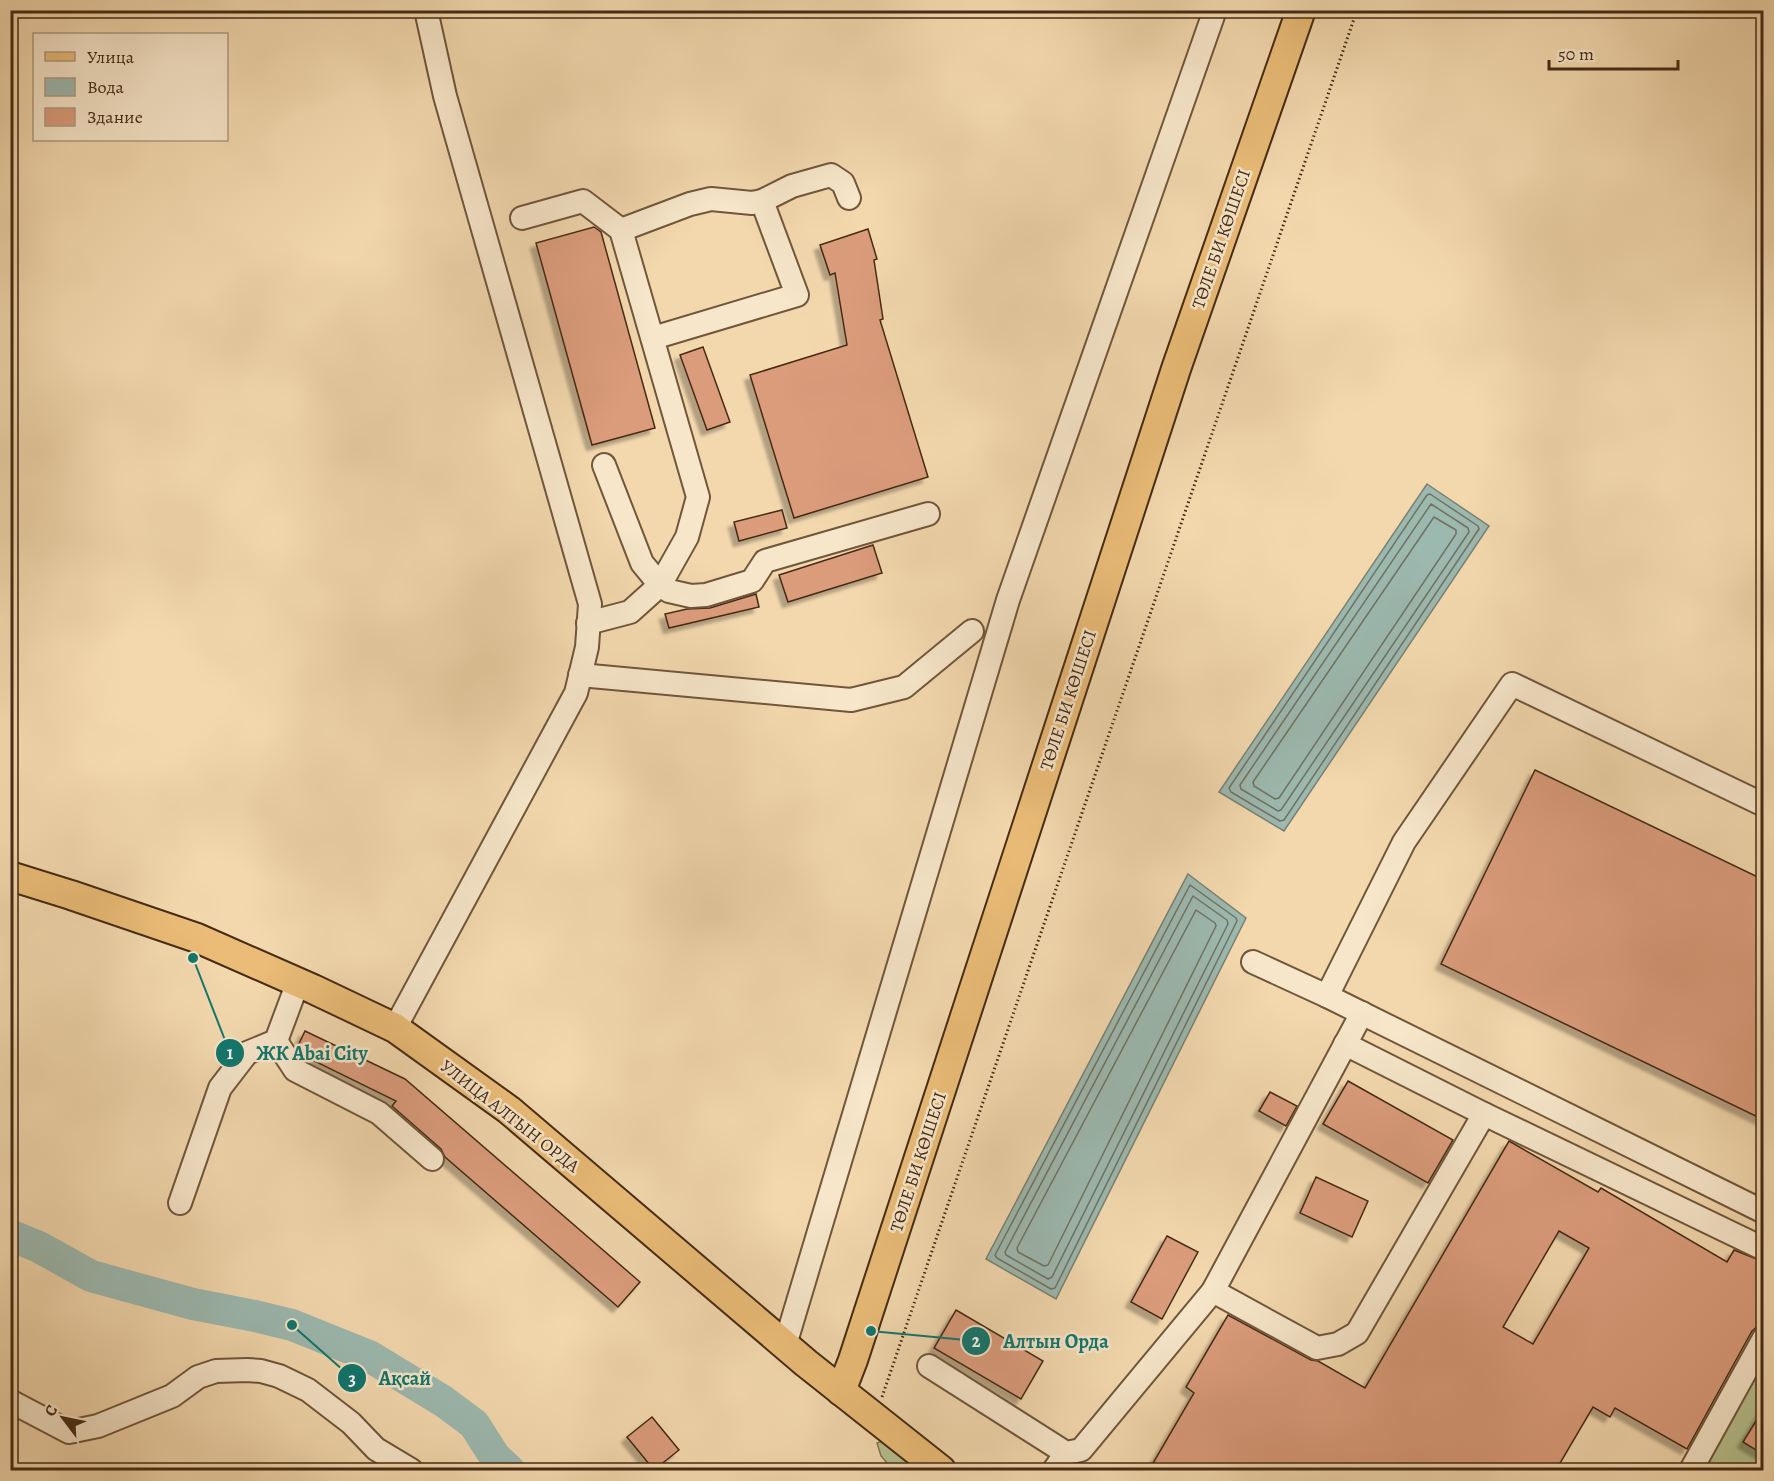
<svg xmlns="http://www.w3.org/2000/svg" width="1774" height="1481" viewBox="0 0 1774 1481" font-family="Alegreya,serif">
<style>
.green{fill:#b6c08e;stroke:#7e7652;stroke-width:1.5}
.water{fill:#9cb9b0;stroke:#798072;stroke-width:1.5}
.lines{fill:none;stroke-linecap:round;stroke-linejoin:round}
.shore{stroke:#707262;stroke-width:1.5}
.river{stroke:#9cb9b0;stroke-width:32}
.building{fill:#db9c7b;stroke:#452b15;stroke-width:1.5;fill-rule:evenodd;filter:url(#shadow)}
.minor-casing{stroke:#70563b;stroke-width:26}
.major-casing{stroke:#452b15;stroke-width:32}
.path{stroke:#452b15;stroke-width:3;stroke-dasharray:1.5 3;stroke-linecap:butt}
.minor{stroke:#f7e6ca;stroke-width:22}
.major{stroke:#eabc77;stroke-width:28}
.labels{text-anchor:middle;stroke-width:5;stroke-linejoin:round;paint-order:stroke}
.street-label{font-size:18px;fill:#452b15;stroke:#f7e6ca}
.leader{fill:none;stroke:#0f766e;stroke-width:2}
.callout-dot{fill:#0f766e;stroke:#f7e6ca;stroke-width:2}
.mark-label{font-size:18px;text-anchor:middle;font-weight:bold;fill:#fff}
.callout-label{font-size:20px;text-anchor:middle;font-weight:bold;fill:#0f766e;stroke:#f7e6ca;stroke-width:5;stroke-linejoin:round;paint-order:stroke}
</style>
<defs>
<filter id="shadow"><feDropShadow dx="-5.5" dy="5.5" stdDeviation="1.5" flood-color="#0004"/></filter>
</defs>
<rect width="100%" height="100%" fill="#f3d8ae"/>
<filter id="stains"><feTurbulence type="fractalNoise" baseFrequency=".00333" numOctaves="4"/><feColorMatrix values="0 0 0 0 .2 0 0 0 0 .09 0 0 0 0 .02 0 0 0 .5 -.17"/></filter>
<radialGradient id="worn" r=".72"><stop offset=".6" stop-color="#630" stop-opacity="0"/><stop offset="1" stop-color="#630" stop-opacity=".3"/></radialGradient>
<!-- green -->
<g class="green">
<path d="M1763,1357V1470H1706L1733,1407Z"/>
<path d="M889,1439L919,1470H893L881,1456L877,1443Z"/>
</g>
<!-- water -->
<g class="water">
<path d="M1427,484L1489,526L1284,831L1219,792Z"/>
<path d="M1188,874L1246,918L1056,1299L986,1259Z"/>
</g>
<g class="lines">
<!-- shore -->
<g class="shore">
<path d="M1430,494L1478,526L1479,529L1284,820L1280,821L1231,792L1229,788L1427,495Z"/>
<path d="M1431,504L1468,528L1469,532L1281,810L1278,811L1241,789L1240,785Z"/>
<path d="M1434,517L1456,530V534L1279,798L1275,799L1254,786L1253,782Z"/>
<path d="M1190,885L1236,918L1237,921L1055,1288L1051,1289L997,1258L995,1255Z"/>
<path d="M1193,896L1227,920L1228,924L1052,1277L1048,1279L1006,1255L1005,1252Z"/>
<path d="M1196,910L1215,923L1216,926L1048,1265L1044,1266L1018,1252L1017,1248Z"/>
</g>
<!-- river -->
<path class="river" d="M10,1235L39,1247L91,1276L193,1304L255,1316L292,1325L369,1356L443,1401L474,1424L495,1457L509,1470"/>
</g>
<!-- building -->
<g class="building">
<path d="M594,227L601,232L655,428L592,445L536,243Z"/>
<path d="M868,229L877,259L874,260L883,319L880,320L928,477L794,518L750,375L847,345L835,273L830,275L820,245Z"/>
<path d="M703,347L730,422L707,430L680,355Z"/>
<path d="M782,510L787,528L739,541L734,522Z"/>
<path d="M873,545L882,573L788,602L779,575Z"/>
<path d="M756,594L759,607L669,628L665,614L687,609L710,608Z"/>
<path d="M1535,770L1764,880V1120L1441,964Z"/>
<path d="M305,1031L405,1079L640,1282L618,1307L445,1157L441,1149L392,1106L396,1101L302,1055L297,1048Z"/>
<path d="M1348,1081L1453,1140L1428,1183L1323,1124Z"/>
<path d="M1270,1092L1297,1106L1286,1126L1259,1111Z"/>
<path d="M1509,1141L1598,1192L1601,1188L1727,1262L1734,1250L1764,1262V1324L1757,1327L1752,1331L1687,1449L1615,1408L1610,1417L1593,1407L1556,1470H1149L1194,1393L1186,1387L1228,1315L1311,1360L1318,1361L1365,1388ZM1559,1231L1589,1248L1533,1344L1503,1327Z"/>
<path d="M1316,1177L1368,1201L1352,1237L1300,1213Z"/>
<path d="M1167,1236L1198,1252L1162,1319L1131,1302Z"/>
<path d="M956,1310L1043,1361L1021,1399L934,1348Z"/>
<path d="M1764,1408V1455L1743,1442Z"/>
<path d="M652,1417L679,1450L654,1470L627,1437Z"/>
</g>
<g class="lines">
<defs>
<g id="minor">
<path d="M522,218L583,201L621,230"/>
<path d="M653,338L797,295L762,201"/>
<path d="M604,465L642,563L660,585L669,591L691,596L706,595L752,581L765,561L928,514"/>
<path d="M588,623L630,612L660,585L687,537L698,497L621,230L690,204L711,199L752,203L762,201L792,186L831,175L843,183L849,198"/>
<path d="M580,675L851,700L904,687L972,631"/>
<path d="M1253,962L1327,996L1404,842L1512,684L1764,805"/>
<path d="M1327,996L1764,1212"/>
<path d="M395,1028L576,693L587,647L590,604L445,96L426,10"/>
<path d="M276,1041L295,1070L379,1113L432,1159"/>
<path d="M1345,1044L1484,1114L1764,1249"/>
<path d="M180,1203L220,1088L247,1053L276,1041L298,982"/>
<path d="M1213,1291L1317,1348L1338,1344L1357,1333L1484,1114"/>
<path d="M785,1345L1008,600L1215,10"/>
<path d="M929,1366L1066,1453L1081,1450L1213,1291L1362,1013"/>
<path d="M10,1401L69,1432L98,1426L172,1396L198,1377L216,1371L247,1370L261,1371L279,1376L308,1390L351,1423L376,1449L411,1470"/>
<path d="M1054,1470L1066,1453"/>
<path d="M1691,1470L1764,1338"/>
</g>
<g id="major">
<path d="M10,876L71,895L197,938L313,989L395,1028L509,1110L806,1363L941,1470"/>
<path d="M841,1391L853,1360L1176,369L1301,10"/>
</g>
</defs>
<!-- minor casing -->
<use href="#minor" class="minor-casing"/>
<!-- major casing -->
<use href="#major" class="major-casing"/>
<!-- path -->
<path class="path" d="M882,1397L1357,10"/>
<!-- minor -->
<use href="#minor" class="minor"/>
<!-- major -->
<use href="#major" class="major"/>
</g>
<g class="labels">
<!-- street labels -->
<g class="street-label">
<text transform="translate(1221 239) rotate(-71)" y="6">ТӨЛЕ БИ КӨШЕСІ</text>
<text transform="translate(1068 700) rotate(-72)" y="6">ТӨЛЕ БИ КӨШЕСІ</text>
<text transform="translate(510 1116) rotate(38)" y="6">УЛИЦА АЛТЫН ОРДА</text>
<text transform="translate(918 1162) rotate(-72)" y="6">ТӨЛЕ БИ КӨШЕСІ</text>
</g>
</g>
<!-- callouts -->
<path class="leader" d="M193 958L230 1053M871 1331L976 1341M292 1325L352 1378"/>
<g class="callout-dot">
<circle cx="193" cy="958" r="6"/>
<circle cx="871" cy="1331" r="6"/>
<circle cx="292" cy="1325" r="6"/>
<circle cx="230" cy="1053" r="15"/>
<circle cx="976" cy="1341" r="15"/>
<circle cx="352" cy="1378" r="15"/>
</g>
<g class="mark-label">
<text x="230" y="1059">1</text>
<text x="976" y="1347">2</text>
<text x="352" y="1385">3</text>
</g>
<g class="callout-label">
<text x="312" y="1060">ЖК Abai City</text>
<text x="1056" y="1348">Алтын Орда</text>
<text x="405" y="1385">Ақсай</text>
</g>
<!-- margin -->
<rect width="1774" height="1481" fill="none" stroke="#f3d8ae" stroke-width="36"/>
<rect x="12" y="12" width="1750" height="1457" fill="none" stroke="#452b15" stroke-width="3"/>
<rect x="18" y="18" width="1738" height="1445" fill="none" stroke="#452b15" stroke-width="1.5"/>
<!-- legend -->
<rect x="33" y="33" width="195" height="108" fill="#f7e6ca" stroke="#b09b82" stroke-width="1.5"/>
<rect x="45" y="52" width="30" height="9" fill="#eabc77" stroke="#b09b82" stroke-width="1.5"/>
<text x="87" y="63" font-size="18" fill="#452b15">Улица</text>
<rect x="45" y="78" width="30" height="18" fill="#9cb9b0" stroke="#b09b82" stroke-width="1.5"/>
<text x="87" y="93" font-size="18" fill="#452b15">Вода</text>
<rect x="45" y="108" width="30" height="18" fill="#db9c7b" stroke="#b09b82" stroke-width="1.5"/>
<text x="87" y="123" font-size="18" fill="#452b15">Здание</text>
<!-- north arrow -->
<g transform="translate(63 1418) rotate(302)" stroke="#f7e6ca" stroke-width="4.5" paint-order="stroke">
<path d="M0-4.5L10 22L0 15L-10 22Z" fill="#452b15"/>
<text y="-9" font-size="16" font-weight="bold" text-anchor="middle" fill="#452b15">С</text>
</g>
<!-- scale -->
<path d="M1549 60v9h129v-9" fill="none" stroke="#452b15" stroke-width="3"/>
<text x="1558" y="60" font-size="18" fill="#452b15" stroke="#f7e6ca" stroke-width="4.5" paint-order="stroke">50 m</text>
<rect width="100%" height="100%" filter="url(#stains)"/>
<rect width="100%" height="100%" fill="url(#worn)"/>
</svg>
